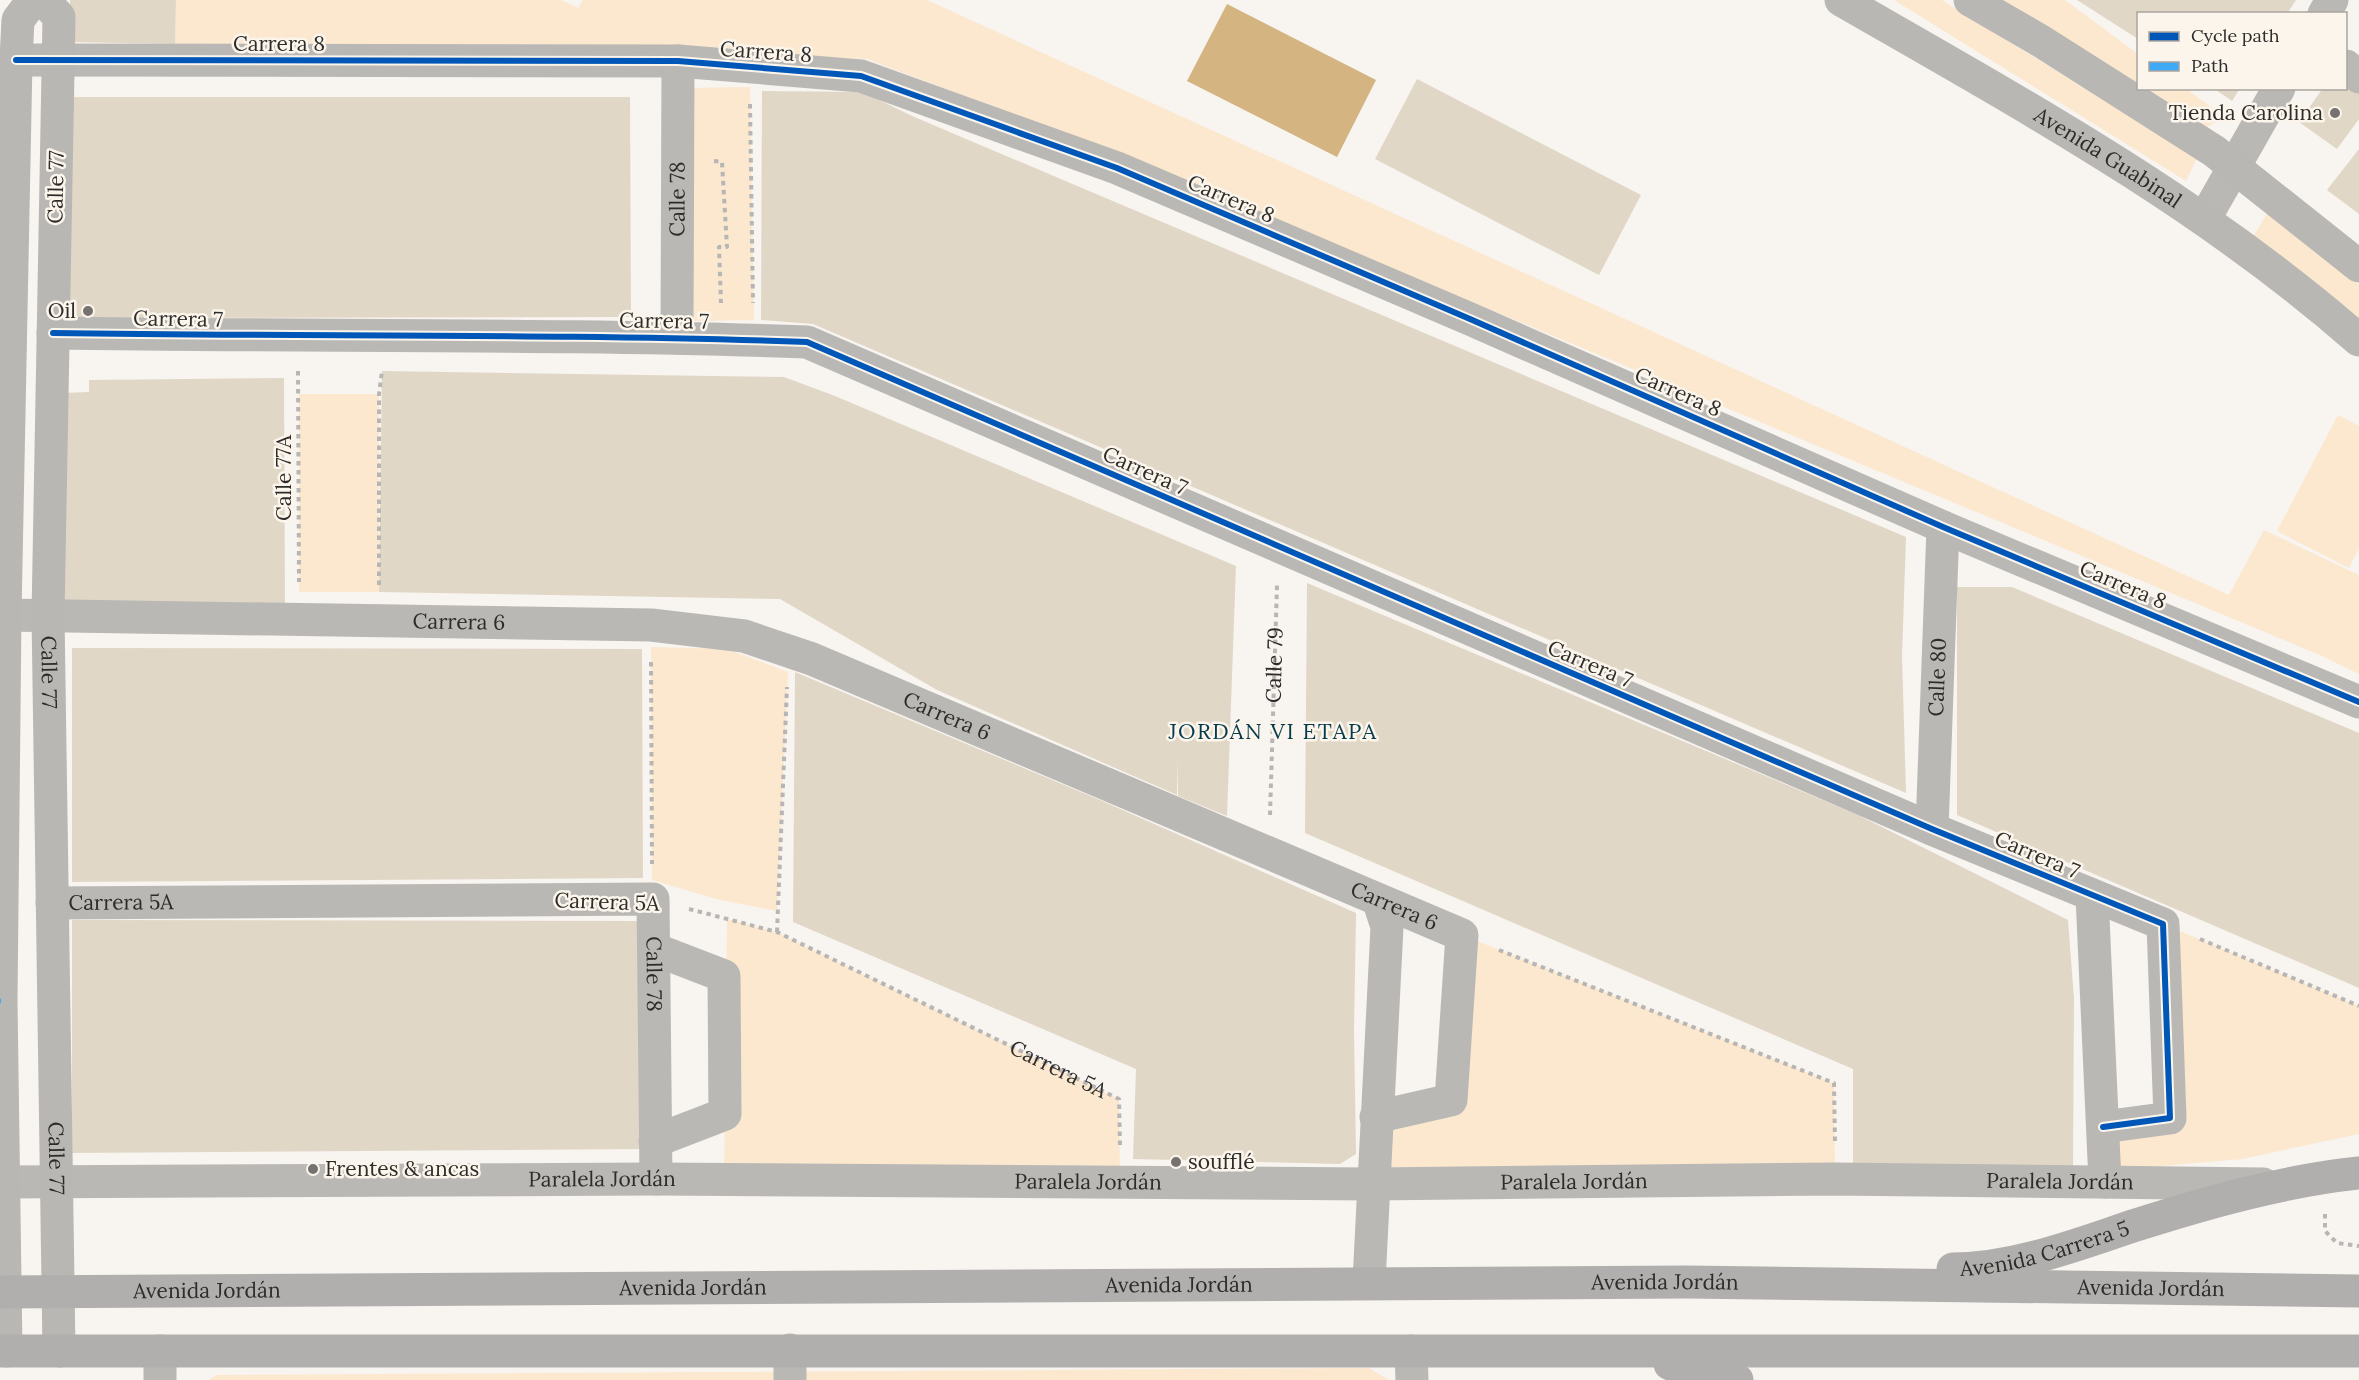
<svg xmlns="http://www.w3.org/2000/svg" width="2359" height="1380" viewBox="0 0 2359 1380" font-family="Lora,serif">
<style>
.green{fill:#fbe8cf}
.water{fill:#d4b481}
.building{fill:#e1d7c7}
.lines{fill:none;stroke-linecap:round;stroke-linejoin:round}
.path{stroke:#b7b6b4;stroke-width:4;stroke-dasharray:4.5 4.5;stroke-linecap:butt}
.street{stroke:#b9b8b5;stroke-width:33}
.secondary{stroke:#b8b7b4;stroke-width:33}
.primary{stroke:#b1afad;stroke-width:33}
.quiet{stroke:#3fa9f5;stroke-width:4.5;stroke-dasharray:9 4.5;stroke-linecap:butt}
.cycleway-casing{stroke:#fbf5ec;stroke-width:10}
.cycleway{stroke:#0057b8;stroke-width:6}
.poi-dot{fill:#75726f;stroke:#fbf5ec;stroke-width:2}
.labels{text-anchor:middle;stroke-width:5;stroke-linejoin:round;paint-order:stroke}
.street-label{font-size:21px;fill:#2e2c29;stroke:#fbf5ec}
.poi-label{font-size:21px;fill:#2e2c29;stroke:#fbf5ec;text-anchor:end}
.neighbourhood-label{font-size:22px;letter-spacing:1.5px;fill:#063b4d;stroke:#fbf5ec}
</style>
<rect width="100%" height="100%" fill="#f8f4f0"/>
<!-- green -->
<g class="green">
<path d="M176,0H561L578,8L583,0H927L2229,595L2264,530L2359,575V674L2322,656L1114,153L867,59L574,47L175,44Z"/>
<path d="M1894,0H1942L2197,158L2186,181Z"/>
<path d="M1984,0H2065L2138,54V88L2186,89L2225,117L2200,131Z"/>
<path d="M750,87L754,320L694,321L690,88Z"/>
<path d="M2268,212L2359,285V326L2253,237Z"/>
<rect x="299" y="394" width="80" height="198"/>
<path d="M2338,415L2359,426V548L2349,568L2277,531Z"/>
<path d="M651,647L727,649L788,672L777,911L716,899L652,880Z"/>
<path d="M727,919L777,932L1119,1099L1120,1182L724,1179Z"/>
<path d="M2163,924L2359,1006V1134L2242,1159L2105,1171L2103,1127L2170,1117Z"/>
<path d="M1462,935L1834,1083L1835,1167H1374L1376,1117L1451,1100Z"/>
<path d="M1369,1368L1389,1380H208L217,1375Z"/>
</g>
<!-- water -->
<path class="water" d="M1227,4L1376,80L1337,157L1187,81Z"/>
<!-- building -->
<g class="building">
<path d="M70,0H176L175,44L69,42Z"/>
<path d="M2077,0H2296L2287,14H2138V39Z"/>
<path d="M1417,79L1641,195L1599,275L1375,159Z"/>
<path d="M2346,79L2359,89V119L2337,149L2299,122L2323,88H2346Z"/>
<path d="M2213,88H2240L2232,101Z"/>
<path d="M762,91L863,92L912,116L1906,537L1902,656L1906,793L813,324L761,320Z"/>
<path d="M69,97H630L631,317L69,318Z"/>
<path d="M2359,149V214L2327,190Z"/>
<path d="M382,371L784,377L835,396L1236,566L1227,816L1178,796V759L1177,795L937,690L780,599L379,592Z"/>
<path d="M284,378L285,604L64,605L63,393L89,392V380Z"/>
<path d="M1307,583L1856,814L2068,920L2074,999L2073,1168L1853,1166V1069L1305,833Z"/>
<path d="M1957,587H2012L2359,733V988L1957,815Z"/>
<path d="M72,648L642,649L643,878L72,882Z"/>
<path d="M795,672L1100,800L1356,913L1354,1031L1356,1154L1340,1164L1133,1159L1136,1069L793,922Z"/>
<path d="M72,920L642,921L643,1149L72,1153Z"/>
</g>
<g class="lines">
<!-- path -->
<g class="path">
<path d="M750,104L753,303"/>
<path d="M714,161L722,162L727,247H719L721,303"/>
<path d="M298,371L299,582"/>
<path d="M379,585V394L382,371"/>
<path d="M651,662L652,864"/>
<path id="s1" d="M1270,815L1277,585"/>
<path id="s2" d="M689,909L777,932L1119,1099L1120,1146"/>
<path d="M777,932L787,687"/>
<path d="M2200,939L2359,1006"/>
<path d="M1499,950L1834,1083L1835,1143"/>
<path d="M2325,1214V1231L2337,1243L2359,1246"/>
</g>
<!-- street -->
<g class="street">
<path d="M2324,14L2332,0"/>
<path d="M16,60L678,61L861,76L1117,168L1470,319L1943,527L2359,702"/>
<path d="M2346,66L2359,77"/>
<path d="M2205,218L2279,88"/>
<path d="M53,333C304,337 556,333 807,342L1932,829L2163,924L2170,1118L2103,1127"/>
<path id="s3" d="M677,337L678,61"/>
<path id="s4" d="M5,615L651,625L744,636L812,659L1462,935L1451,1100L1376,1117"/>
<path id="s5" d="M1932,829L1943,527"/>
<path d="M2092,896L2105,1182"/>
<path id="s6" d="M52,903L653,899L656,1179"/>
<path d="M654,949L724,976L725,1114L655,1141"/>
<path id="s7" d="M0,1182L656,1179L1372,1184L1835,1179L2263,1184"/>
<path d="M1369,1282L1387,927L1379,902"/>
<path d="M790,1350V1380"/>
<path d="M1411,1351L1412,1380"/>
</g>
<!-- secondary -->
<g class="secondary">
<path id="s8" d="M44,0L59,17L48,615L59,1351"/>
<path id="s9" d="M1841,0C2020,103 2203,203 2359,340"/>
<path d="M1970,0L2039,40L2214,151L2359,266"/>
<path d="M6,1351L1,1001L5,615L16,60L18,20L33,0"/>
<path d="M160,1351V1380"/>
</g>
<!-- primary -->
<g class="primary">
<path id="s10" d="M1953,1269C2015,1269 2078,1244 2136,1225C2209,1202 2283,1181 2359,1173"/>
<path id="s11" d="M0,1292L1687,1282L2359,1291"/>
<path d="M0,1351H2359"/>
<path d="M1670,1364L1737,1380"/>
</g>
<!-- quiet -->
<path class="quiet" d="M0,1001H1"/>
<defs>
<g id="cycleway">
<path d="M16,60L678,61L861,76L1117,168L1470,319L1943,527L2359,702"/>
<path d="M53,333C304,337 556,333 807,342L1932,829L2163,924L2170,1118L2103,1127"/>
</g>
</defs>
<!-- cycleway casing -->
<use href="#cycleway" class="cycleway-casing"/>
<!-- cycleway -->
<use href="#cycleway" class="cycleway"/>
</g>
<!-- markers -->
<g class="poi-dot">
<circle cx="2335" cy="113" r="6"/>
<circle cx="88" cy="311" r="6"/>
<circle cx="1176" cy="1162" r="6"/>
<circle cx="313" cy="1169" r="6"/>
</g>
<g class="labels">
<!-- street labels -->
<g class="street-label">
<text x="279" y="51">Carrera 8</text>
<text transform="translate(766 52) rotate(4)" y="7">Carrera 8</text>
<text dy="7" stroke="none"><textPath href="#s9" startOffset="310">Avenida Guabinal</textPath></text>
<text transform="translate(56 187) rotate(-89)" y="7">Calle 77</text>
<text dy="7" stroke="none"><textPath href="#s3" startOffset="138">Calle 78</textPath></text>
<text transform="translate(1231 199) rotate(23)" y="7">Carrera 8</text>
<text transform="translate(178 319) rotate(1)" y="7">Carrera 7</text>
<text transform="translate(664 321) rotate(1)" y="7">Carrera 7</text>
<text transform="translate(1678 392) rotate(24)" y="7">Carrera 8</text>
<text transform="translate(1145 471) rotate(24)" y="7">Carrera 7</text>
<text transform="translate(284 478) rotate(-90)" y="7">Calle 77A</text>
<text transform="translate(2123 585) rotate(23)" y="7">Carrera 8</text>
<text dy="7" stroke="none"><textPath href="#s4" startOffset="454">Carrera 6</textPath></text>
<text transform="translate(1590 664) rotate(23)" y="7">Carrera 7</text>
<text dy="7" stroke="none"><textPath href="#s1" startOffset="150">Calle 79</textPath></text>
<text dy="7" stroke="none"><textPath href="#s8" startOffset="678">Calle 77</textPath></text>
<text dy="7" stroke="none"><textPath href="#s5" startOffset="152">Calle 80</textPath></text>
<text dy="7" stroke="none"><textPath href="#s4" startOffset="958">Carrera 6</textPath></text>
<text transform="translate(2037 855) rotate(23)" y="7">Carrera 7</text>
<text dy="7" stroke="none"><textPath href="#s6" startOffset="69">Carrera 5A</textPath></text>
<text transform="translate(607 902) rotate(2)" y="7">Carrera 5A</text>
<text dy="7" stroke="none"><textPath href="#s4" startOffset="1444">Carrera 6</textPath></text>
<text dy="7" stroke="none"><textPath href="#s6" startOffset="676">Calle 78</textPath></text>
<text dy="7" stroke="none"><textPath href="#s2" startOffset="404">Carrera 5A</textPath></text>
<text dy="7" stroke="none"><textPath href="#s8" startOffset="1164">Calle 77</textPath></text>
<text dy="7" stroke="none"><textPath href="#s7" startOffset="602">Paralela Jordán</textPath></text>
<text dy="7" stroke="none"><textPath href="#s7" startOffset="1574">Paralela Jordán</textPath></text>
<text dy="7" stroke="none"><textPath href="#s7" startOffset="2060">Paralela Jordán</textPath></text>
<text dy="7" stroke="none"><textPath href="#s7" startOffset="1088">Paralela Jordán</textPath></text>
<text dy="7" stroke="none"><textPath href="#s10" startOffset="94">Avenida Carrera 5</textPath></text>
<text dy="7" stroke="none"><textPath href="#s11" startOffset="1665">Avenida Jordán</textPath></text>
<text dy="7" stroke="none"><textPath href="#s11" startOffset="1179">Avenida Jordán</textPath></text>
<text dy="7" stroke="none"><textPath href="#s11" startOffset="693">Avenida Jordán</textPath></text>
<text dy="7" stroke="none"><textPath href="#s11" startOffset="2151">Avenida Jordán</textPath></text>
<text dy="7" stroke="none"><textPath href="#s11" startOffset="207">Avenida Jordán</textPath></text>
</g>
<!-- poi labels -->
<g class="poi-label">
<text x="2323" y="120">Tienda Carolina</text>
<text x="76" y="318">Oil</text>
<text x="1188" y="1169" text-anchor="start">soufflé</text>
<text x="325" y="1176" text-anchor="start">Frentes &amp; ancas</text>
</g>
<!-- neighbourhood labels -->
<g class="neighbourhood-label">
<text x="1273" y="739">JORDÁN VI ETAPA</text>
</g>
</g>
<!-- legend -->
<rect x="2137" y="12" width="210" height="78" fill="#fbf5ec" stroke="#a9a59e" stroke-width="1.5"/>
<rect x="2149" y="32" width="30" height="9" fill="#0057b8" stroke="#a9a59e" stroke-width="1.5"/>
<text x="2191" y="42" font-size="18" fill="#2e2c29">Cycle path</text>
<rect x="2149" y="62" width="30" height="9" fill="#3fa9f5" stroke="#a9a59e" stroke-width="1.5"/>
<text x="2191" y="72" font-size="18" fill="#2e2c29">Path</text>
</svg>
